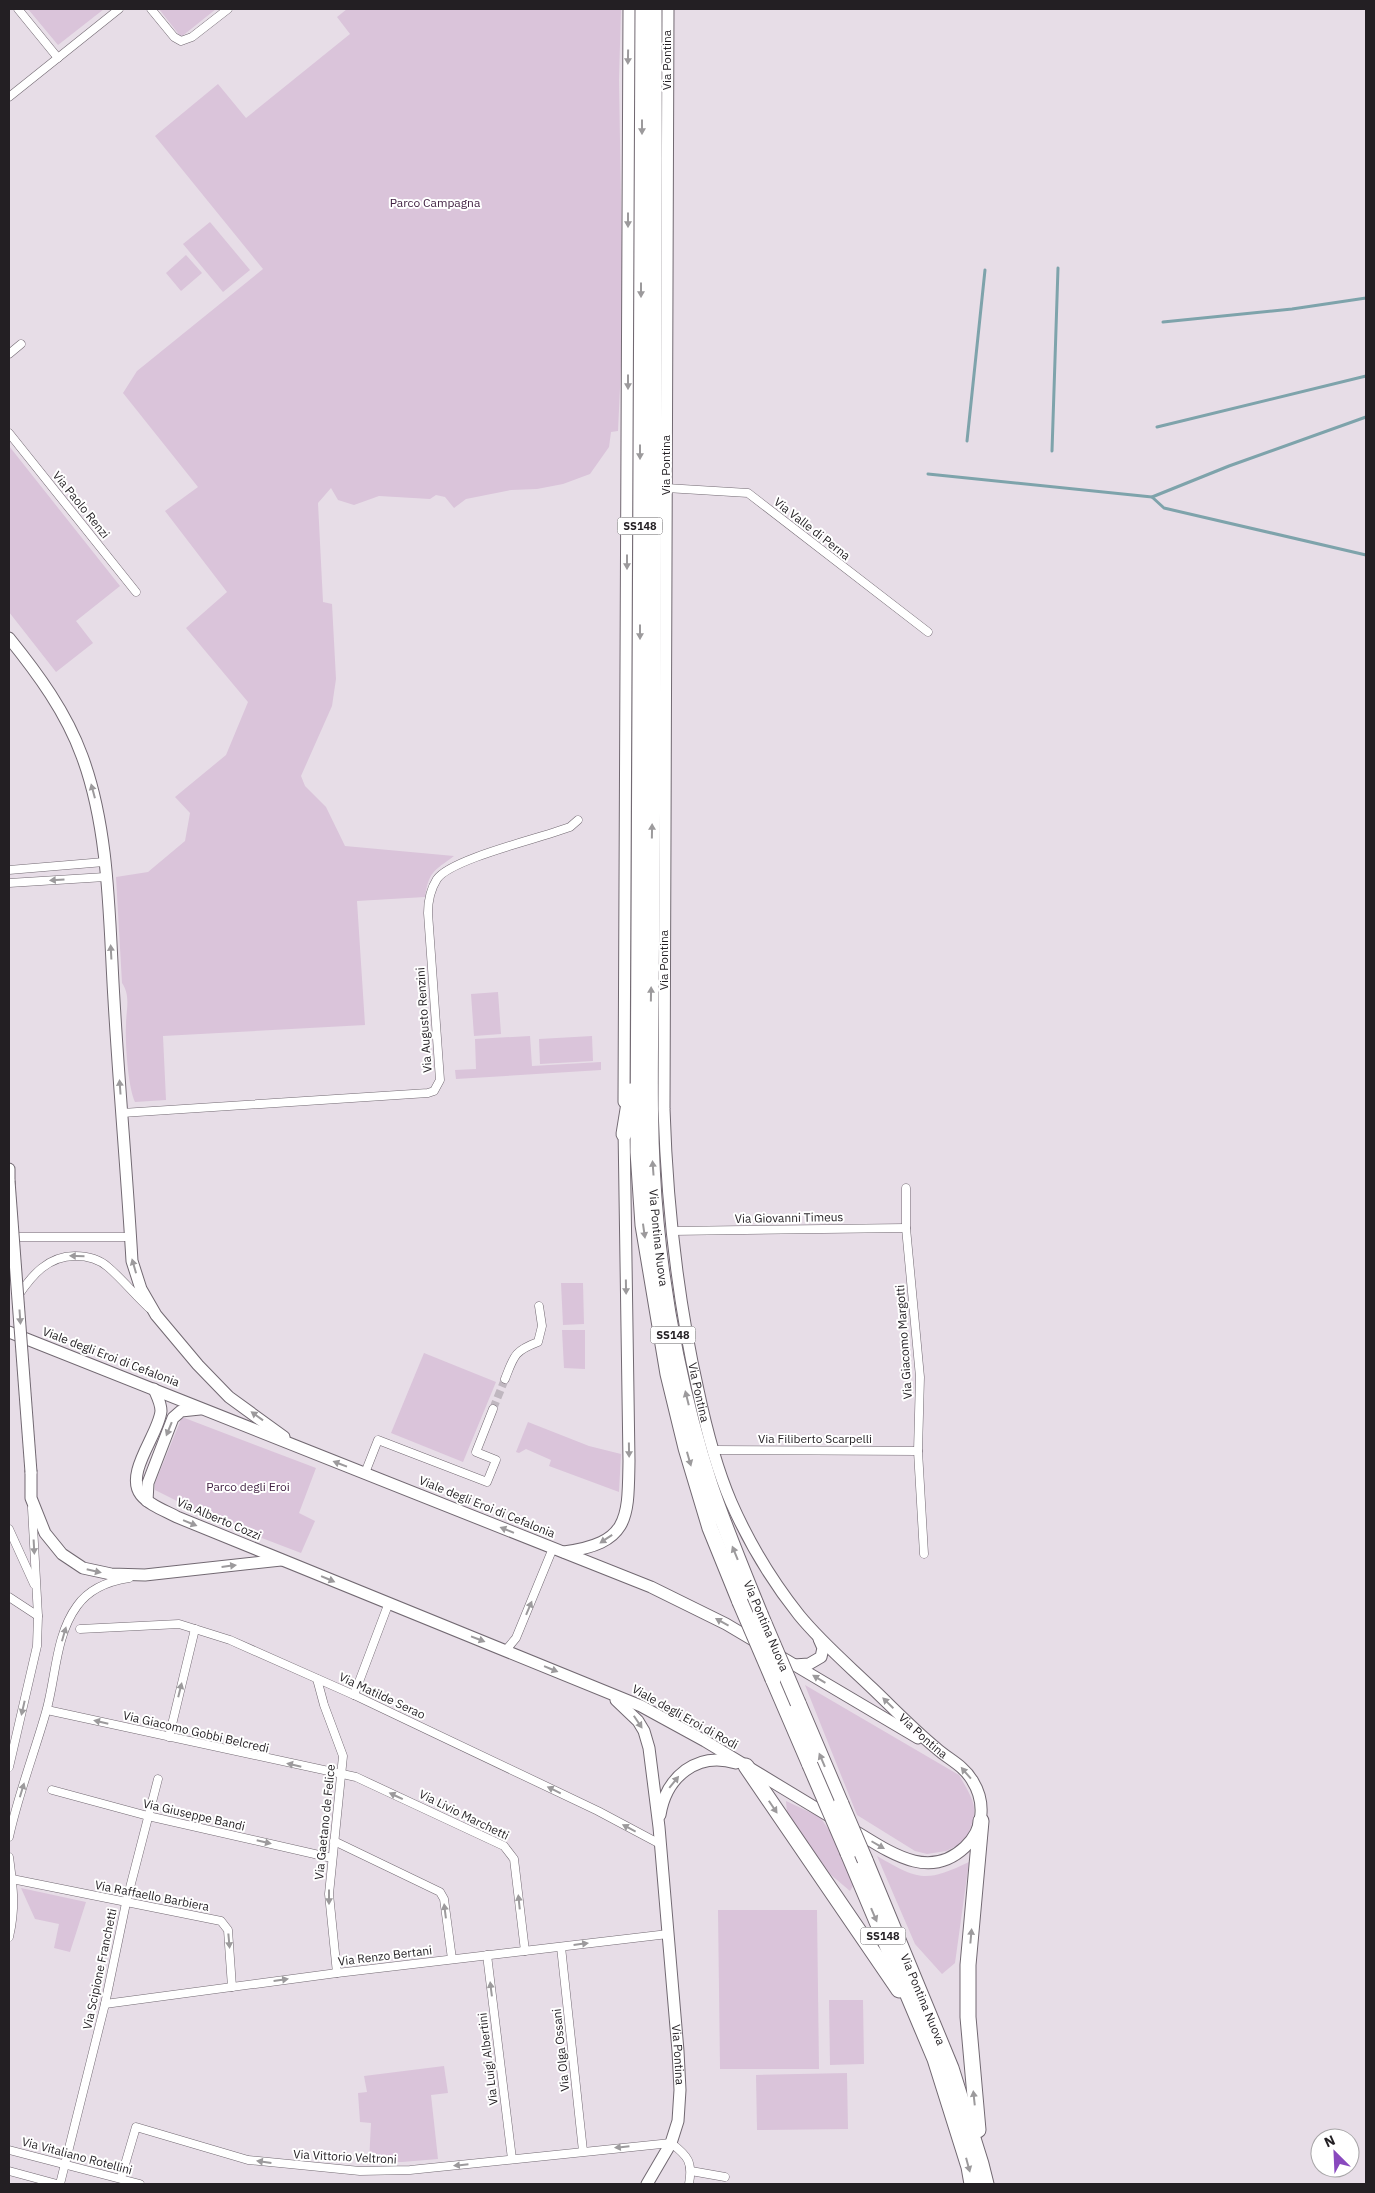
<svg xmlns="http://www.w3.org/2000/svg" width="1375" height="2193" viewBox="0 0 1375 2193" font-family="'IBM Plex Sans',sans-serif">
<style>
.green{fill:#dac4da}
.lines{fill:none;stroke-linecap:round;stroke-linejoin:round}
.stream{stroke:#7ea3ab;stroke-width:3}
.street-tunnel{stroke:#c0b7c0;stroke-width:8;stroke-dasharray:8 4;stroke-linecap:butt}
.street-casing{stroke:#726972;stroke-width:9}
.secondary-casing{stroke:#726972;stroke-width:13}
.highway-casing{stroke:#726972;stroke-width:17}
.street{stroke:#fff;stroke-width:8}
.secondary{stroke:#fff;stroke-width:11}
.highway{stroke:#fff;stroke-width:15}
.secondary-bridge-casing{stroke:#726972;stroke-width:13;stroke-linecap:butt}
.highway-bridge-casing{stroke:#726972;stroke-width:17;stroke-linecap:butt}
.secondary-bridge{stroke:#fff;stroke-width:11}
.highway-bridge{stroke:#fff;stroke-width:15}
.oneway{fill:#9c9a9c}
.labels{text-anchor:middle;stroke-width:4;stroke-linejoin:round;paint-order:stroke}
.shield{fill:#fff;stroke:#656265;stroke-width:1}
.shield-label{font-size:11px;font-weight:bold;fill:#231f23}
.street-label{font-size:12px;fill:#231f23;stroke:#fff}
.park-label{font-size:12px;fill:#412142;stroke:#fff}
</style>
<rect width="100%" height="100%" fill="#e7dde7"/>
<!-- green -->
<g class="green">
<path d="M28,9H104L58,45Z"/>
<path d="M159,9H216L181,37Z"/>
<path d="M347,9H621L619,80L623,323L618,431L611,432L609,447L590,474L563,484L537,489L511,490L466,499L454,508L445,497L436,495L430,499L379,496L354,505L338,500L331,488L318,503L323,602L332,604L336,679L332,706L301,776L305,786L326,807L345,846L454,856C434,871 429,871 425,897L357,901L365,1025L163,1036L166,1100L135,1102C128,1087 125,1043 126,1025C126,1010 131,996 122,983L116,877L148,872L185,841L190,813L175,797L226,755L248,702L186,628L227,592L165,511L198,487L123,393L137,371L263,269L155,136L218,84L246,118L350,34L337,17Z"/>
<path d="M210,222L250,270L223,292L183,244Z"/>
<path d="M186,255L202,273L181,291L166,273Z"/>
<path d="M9,446L120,586L76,621L93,643L56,672L9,612Z"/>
<path d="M498,992L501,1034L474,1036L471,994Z"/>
<path d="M530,1036L532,1066L601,1062V1070L456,1079L455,1070L476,1069L475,1039Z"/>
<path d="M592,1036L593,1061L540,1064L539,1039Z"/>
<path d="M561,1283H583L584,1324L563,1325Z"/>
<path d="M562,1330H585V1369L564,1368Z"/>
<path d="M424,1353L496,1382L463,1462L391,1433Z"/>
<path d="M182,1417L316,1468L299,1513L315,1521L301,1553L217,1521L155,1490V1483Z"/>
<path d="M528,1422L589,1446L621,1454L619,1492L549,1466L551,1460L526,1449L519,1453L516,1452Z"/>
<path d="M805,1685L959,1775C977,1806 979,1809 965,1842L946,1851L927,1854L915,1851L857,1815Z"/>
<path d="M786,1801L820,1817L831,1833L854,1884L850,1891L830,1874L787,1813Z"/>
<path d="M877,1856C919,1880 925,1883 969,1862L955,1963L942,1974L915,1944Z"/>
<path d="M21,1888L86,1902L70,1952L54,1948L59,1924L35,1919Z"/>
<path d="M718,1910H817L819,2069H720Z"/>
<path d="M829,2000H863L864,2064L830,2065Z"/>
<path d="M444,2066L448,2093L431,2095L438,2159L402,2162H369L371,2123L360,2122L358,2093L367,2092L364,2076Z"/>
<path d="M847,2073L848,2129L757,2130L756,2075Z"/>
</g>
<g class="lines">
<!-- stream -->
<g class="stream">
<path d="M1163,322L1292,309L1366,298"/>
<path d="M1157,427L1366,376"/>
<path d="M967,441L985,270"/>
<path d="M1052,451L1058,268"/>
<path d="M928,474L1152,497L1229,466L1366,417"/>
<path d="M1152,497L1164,508L1366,555"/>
</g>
<!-- street-tunnel -->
<path class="street-tunnel" d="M493,1409L505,1379"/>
<defs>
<g id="street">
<path d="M18,9L58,58"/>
<path d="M151,9L174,37L181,41L192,37L228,9"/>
<path d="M9,97L119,9"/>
<path d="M9,354L21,344"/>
<path d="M9,433L136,592"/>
<path d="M666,488L748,493L928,632"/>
<path d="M9,870L104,862"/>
<path d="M9,883L105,877"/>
<path d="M122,1113L428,1093L434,1091L440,1080L428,913C428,901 430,890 437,879C450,860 532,840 558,831L570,827L578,820"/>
<path d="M906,1188V1228L920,1377L918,1451L924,1554"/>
<path d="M671,1231L906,1228"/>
<path d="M14,1237H130"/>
<path d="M18,1296C32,1275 48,1256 75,1256C87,1256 99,1259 108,1267C122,1279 135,1295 149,1308"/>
<path d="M505,1379C514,1356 514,1351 538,1342L542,1326L539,1306"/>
<path d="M713,1450L918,1451"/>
<path d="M365,1473L378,1440L487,1482L496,1460L476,1452L493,1409"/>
<path d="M9,1529L34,1584"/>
<path d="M9,1597L38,1616"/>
<path d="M80,1629L179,1624L230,1640L354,1695L598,1811L660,1844"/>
<path d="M506,1650L516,1638L553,1548"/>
<path d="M317,1679L324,1705L343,1756L329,1894L337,1973"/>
<path d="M354,1695L388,1605"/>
<path d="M47,1710L356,1777L504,1846L514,1859L525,1951"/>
<path d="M169,1737L195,1629"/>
<path d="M9,1767L37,1646L38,1616L32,1508"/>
<path d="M52,1790L148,1816L332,1858"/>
<path d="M9,1837C18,1795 34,1754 46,1712C56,1678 55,1636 77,1606C89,1589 109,1581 129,1578"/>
<path d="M334,1841L440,1892L444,1899L452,1959"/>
<path d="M9,1857C13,1887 16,1907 9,1937"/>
<path d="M12,1879L221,1921L228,1930L232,1987"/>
<path d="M561,1947L583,2151"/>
<path d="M487,1955L512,2159"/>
<path d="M105,2004L337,1973L668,1934"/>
<path d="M9,2150L140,2184"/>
<path d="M9,2171L57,2184"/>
<path d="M691,2171L725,2177"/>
<path d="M121,2178L136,2127L248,2160L360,2171L410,2170L671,2143C688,2156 693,2162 689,2184"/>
<path d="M60,2184L105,2004L126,1903L158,1779"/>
</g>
<g id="secondary">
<path id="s1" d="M668,9L664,1109C667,1204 677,1297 698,1390C706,1428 716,1467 731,1502C749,1543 772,1581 799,1615C821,1642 847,1664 872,1688C893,1708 913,1729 936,1748C948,1759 963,1765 972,1780C986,1802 984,1829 965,1847C927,1883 886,1849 850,1828"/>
<path d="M9,638C38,674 66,712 82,756C110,831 109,921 114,1000C119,1087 127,1174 132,1261L141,1289L156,1315L198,1365L229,1397L284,1437"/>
<path d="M624,1102L629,9"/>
<path d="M9,1169V1184"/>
<path d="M9,1332L651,1587L726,1624L758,1643"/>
<path d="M154,1389C157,1396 161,1403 161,1411C159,1434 124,1473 141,1495C149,1505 166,1511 177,1517L641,1706L705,1741L834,1819"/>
<path d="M31,1472V1498L45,1533L62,1554L83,1568L111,1574L145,1575L281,1560"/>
<path d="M147,1501L148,1483L173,1418L181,1411L200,1409"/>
<path d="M564,1552C630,1543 628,1518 629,1461L624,1128"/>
<path d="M776,1654L918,1738"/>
<path d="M794,1665L809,1664L821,1657L823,1648L819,1639"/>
<path id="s2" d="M616,1700L638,1721L644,1731L649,1748L659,1827L678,2051L680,2090L678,2121L671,2143L647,2184"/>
<path d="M660,1815C666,1777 697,1751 736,1763"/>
</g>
<g id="highway">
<path d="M643,9L638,1152L643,1225L668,1374L686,1448L710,1528L740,1602"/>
<path id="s3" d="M654,9C655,256 653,503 653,750C653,834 652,918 651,1003C650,1076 649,1149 656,1222C664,1309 683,1403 710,1485C725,1529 743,1572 760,1614"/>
<path d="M624,1134L631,1091"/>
<path d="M773,1679L810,1765"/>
<path d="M798,1703L841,1804"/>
<path d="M746,1766L899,1990"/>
<path d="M848,1853L935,2059L969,2167L972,2184"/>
<path id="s4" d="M865,1860L951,2068L981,2164L986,2184"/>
<path d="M978,2130L968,2017V1965L981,1821"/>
</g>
</defs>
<!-- street casing -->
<use href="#street" class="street-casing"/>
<!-- secondary casing -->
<use href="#secondary" class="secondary-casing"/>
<!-- highway casing -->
<use href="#highway" class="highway-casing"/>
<!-- street -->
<use href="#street" class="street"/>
<!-- secondary -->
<use href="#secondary" class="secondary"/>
<!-- highway -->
<use href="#highway" class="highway"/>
<defs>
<path id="secondary-bridge" d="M9,1181L31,1472"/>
<g id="highway-bridge">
<path d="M740,1602L773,1679"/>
<path d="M760,1614L798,1703"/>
<path d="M810,1765L848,1853"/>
<path d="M841,1804L865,1860"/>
</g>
</defs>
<!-- secondary-bridge casing -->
<use href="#secondary-bridge" class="secondary-bridge-casing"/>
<!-- highway-bridge casing -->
<use href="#highway-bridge" class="highway-bridge-casing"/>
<!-- secondary-bridge -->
<use href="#secondary-bridge" class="secondary-bridge"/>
<!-- highway-bridge -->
<use href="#highway-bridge" class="highway-bridge"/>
</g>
<!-- one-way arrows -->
<defs><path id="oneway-solid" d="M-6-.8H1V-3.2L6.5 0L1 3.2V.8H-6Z" transform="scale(1.25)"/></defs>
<g class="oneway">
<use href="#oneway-solid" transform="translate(628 57) rotate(91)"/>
<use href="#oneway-solid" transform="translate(642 127) rotate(90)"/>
<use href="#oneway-solid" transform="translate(628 220) rotate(90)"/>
<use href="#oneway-solid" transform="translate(641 290) rotate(90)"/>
<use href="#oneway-solid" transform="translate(628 382) rotate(90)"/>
<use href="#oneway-solid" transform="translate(640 452) rotate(90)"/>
<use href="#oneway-solid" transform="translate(627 562) rotate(90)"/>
<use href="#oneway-solid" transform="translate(640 632) rotate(90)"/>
<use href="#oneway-solid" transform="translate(93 791) rotate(-105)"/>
<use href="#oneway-solid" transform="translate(652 831) rotate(-89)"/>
<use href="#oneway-solid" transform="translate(57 880) rotate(176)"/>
<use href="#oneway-solid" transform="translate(111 952) rotate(-93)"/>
<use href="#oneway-solid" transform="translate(651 994) rotate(-89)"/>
<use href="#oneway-solid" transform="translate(120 1087) rotate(-94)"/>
<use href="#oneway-solid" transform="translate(653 1168) rotate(-94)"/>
<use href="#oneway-solid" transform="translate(644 1231) rotate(82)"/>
<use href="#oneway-solid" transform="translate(77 1256) rotate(-179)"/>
<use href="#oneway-solid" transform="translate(134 1266) rotate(-106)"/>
<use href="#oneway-solid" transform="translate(626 1287) rotate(89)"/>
<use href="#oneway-solid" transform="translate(20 1317) rotate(86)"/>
<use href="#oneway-solid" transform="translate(687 1398) rotate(-104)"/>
<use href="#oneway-solid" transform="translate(257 1416) rotate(-144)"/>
<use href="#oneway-solid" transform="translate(169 1429) rotate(112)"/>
<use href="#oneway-solid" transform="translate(629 1450) rotate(89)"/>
<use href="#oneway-solid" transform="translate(689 1459) rotate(74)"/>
<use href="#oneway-solid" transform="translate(340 1464) rotate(-159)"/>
<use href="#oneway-solid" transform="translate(190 1523) rotate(22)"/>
<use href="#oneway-solid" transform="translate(507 1530) rotate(-158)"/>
<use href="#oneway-solid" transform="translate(606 1539) rotate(146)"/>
<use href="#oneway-solid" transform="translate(34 1547) rotate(87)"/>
<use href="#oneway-solid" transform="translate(735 1553) rotate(-112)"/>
<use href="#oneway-solid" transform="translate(229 1566) rotate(-7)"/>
<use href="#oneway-solid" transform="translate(94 1571) rotate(13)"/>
<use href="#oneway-solid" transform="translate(328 1579) rotate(23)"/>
<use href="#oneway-solid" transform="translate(529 1608) rotate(-67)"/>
<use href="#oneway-solid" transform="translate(722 1622) rotate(-151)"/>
<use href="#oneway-solid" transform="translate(64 1634) rotate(-74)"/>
<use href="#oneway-solid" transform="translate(478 1639) rotate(21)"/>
<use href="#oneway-solid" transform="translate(551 1669) rotate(22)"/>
<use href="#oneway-solid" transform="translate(819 1679) rotate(-149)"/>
<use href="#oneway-solid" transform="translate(180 1690) rotate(-76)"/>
<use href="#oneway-solid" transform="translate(888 1703) rotate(-136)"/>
<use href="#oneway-solid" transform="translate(23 1708) rotate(103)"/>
<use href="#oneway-solid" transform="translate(101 1722) rotate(-167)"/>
<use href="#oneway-solid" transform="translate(638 1722) rotate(56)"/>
<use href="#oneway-solid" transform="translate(822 1760) rotate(-113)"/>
<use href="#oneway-solid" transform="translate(294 1765) rotate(-167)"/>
<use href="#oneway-solid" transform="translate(966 1773) rotate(-131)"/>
<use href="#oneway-solid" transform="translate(674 1782) rotate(-51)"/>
<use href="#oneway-solid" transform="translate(22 1790) rotate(-73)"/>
<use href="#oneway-solid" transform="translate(554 1790) rotate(-154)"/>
<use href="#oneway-solid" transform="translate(396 1796) rotate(-155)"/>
<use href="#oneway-solid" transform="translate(773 1807) rotate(56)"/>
<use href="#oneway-solid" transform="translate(629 1828) rotate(-152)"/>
<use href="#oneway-solid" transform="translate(264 1842) rotate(13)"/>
<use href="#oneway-solid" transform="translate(878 1845) rotate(30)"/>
<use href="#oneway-solid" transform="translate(329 1897) rotate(90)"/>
<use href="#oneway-solid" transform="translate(519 1902) rotate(-96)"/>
<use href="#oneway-solid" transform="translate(445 1911) rotate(-97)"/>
<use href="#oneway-solid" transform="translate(874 1915) rotate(67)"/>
<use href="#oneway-solid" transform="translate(971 1936) rotate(-85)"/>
<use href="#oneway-solid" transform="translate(229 1941) rotate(85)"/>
<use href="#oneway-solid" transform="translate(581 1944) rotate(-7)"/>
<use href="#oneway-solid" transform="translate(281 1980) rotate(-8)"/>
<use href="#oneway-solid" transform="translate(491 1989) rotate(-97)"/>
<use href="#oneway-solid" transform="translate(974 2098) rotate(-96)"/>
<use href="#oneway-solid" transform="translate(622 2147) rotate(174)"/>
<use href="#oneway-solid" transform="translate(264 2162) rotate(-172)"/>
<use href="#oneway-solid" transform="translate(461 2165) rotate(174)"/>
<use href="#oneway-solid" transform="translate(968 2165) rotate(75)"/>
</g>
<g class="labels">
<!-- shield labels -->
<g class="shield">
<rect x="617.5" y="517.5" width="45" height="17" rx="4"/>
<rect x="650.5" y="1326.5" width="45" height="17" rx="4"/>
<rect x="860.5" y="1927.5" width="45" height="17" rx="4"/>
</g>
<g class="shield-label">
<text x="640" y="530">SS148</text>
<text x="673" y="1339">SS148</text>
<text x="883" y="1940">SS148</text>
</g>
<!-- street labels -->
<g class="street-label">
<text transform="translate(667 60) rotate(-90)" y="4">Via Pontina</text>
<text transform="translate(666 465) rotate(-90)" y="4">Via Pontina</text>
<text transform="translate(81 505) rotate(51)" y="4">Via Paolo Renzi</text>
<text transform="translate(812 529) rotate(38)" y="4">Via Valle di Perna</text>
<text transform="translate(664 960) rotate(-90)" y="4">Via Pontina</text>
<text transform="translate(424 1020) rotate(-94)" y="4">Via Augusto Renzini</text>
<text transform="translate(789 1218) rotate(-1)" y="4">Via Giovanni Timeus</text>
<text dy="4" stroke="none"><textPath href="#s3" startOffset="1229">Via Pontina Nuova</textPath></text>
<text transform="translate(904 1342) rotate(-94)" y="4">Via Giacomo Margotti</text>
<text transform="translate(111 1357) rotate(21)" y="4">Viale degli Eroi di Cefalonia</text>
<text dy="4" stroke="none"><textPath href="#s1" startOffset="1386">Via Pontina</textPath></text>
<text x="815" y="1443">Via Filiberto Scarpelli</text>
<text transform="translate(487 1507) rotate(22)" y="4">Viale degli Eroi di Cefalonia</text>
<text transform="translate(219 1519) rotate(23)" y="4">Via Alberto Cozzi</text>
<text transform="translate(766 1626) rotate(67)" y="4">Via Pontina Nuova</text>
<text transform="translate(382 1696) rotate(25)" y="4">Via Matilde Serao</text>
<text transform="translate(685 1717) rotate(29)" y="4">Viale degli Eroi di Rodi</text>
<text transform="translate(196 1732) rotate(13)" y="4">Via Giacomo Gobbi Belcredi</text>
<text dy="4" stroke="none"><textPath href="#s1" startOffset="1806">Via Pontina</textPath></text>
<text transform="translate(194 1815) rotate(13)" y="4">Via Giuseppe Bandi</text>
<text transform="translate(464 1815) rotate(26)" y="4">Via Livio Marchetti</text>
<text transform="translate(325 1822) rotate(-84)" y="4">Via Gaetano de Felice</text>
<text transform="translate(152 1896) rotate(11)" y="4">Via Raffaello Barbiera</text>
<text transform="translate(385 1956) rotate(-7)" y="4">Via Renzo Bertani</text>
<text transform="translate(100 1969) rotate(-78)" y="4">Via Scipione Franchetti</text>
<text dy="4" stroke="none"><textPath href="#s4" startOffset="151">Via Pontina Nuova</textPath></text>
<text transform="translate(561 2050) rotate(-96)" y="4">Via Olga Ossani</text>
<text dy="4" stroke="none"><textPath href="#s2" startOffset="368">Via Pontina</textPath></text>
<text transform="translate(488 2059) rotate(-97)" y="4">Via Luigi Albertini</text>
<text transform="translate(77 2156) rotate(15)" y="4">Via Vitaliano Rotellini</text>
<text transform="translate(345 2157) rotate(3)" y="4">Via Vittorio Veltroni</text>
</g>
<!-- park labels -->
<g class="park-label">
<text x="435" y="207">Parco Campagna</text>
<text x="248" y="1491">Parco degli Eroi</text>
</g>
</g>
<!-- border -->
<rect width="1375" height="2193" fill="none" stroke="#231f23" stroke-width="20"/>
<!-- north arrow -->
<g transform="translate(1335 2153) rotate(336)"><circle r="24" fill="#ffffff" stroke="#a7a5a7"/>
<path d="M0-4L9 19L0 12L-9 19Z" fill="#8949be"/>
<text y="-8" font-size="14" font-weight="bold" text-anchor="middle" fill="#231f23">N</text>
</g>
</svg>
